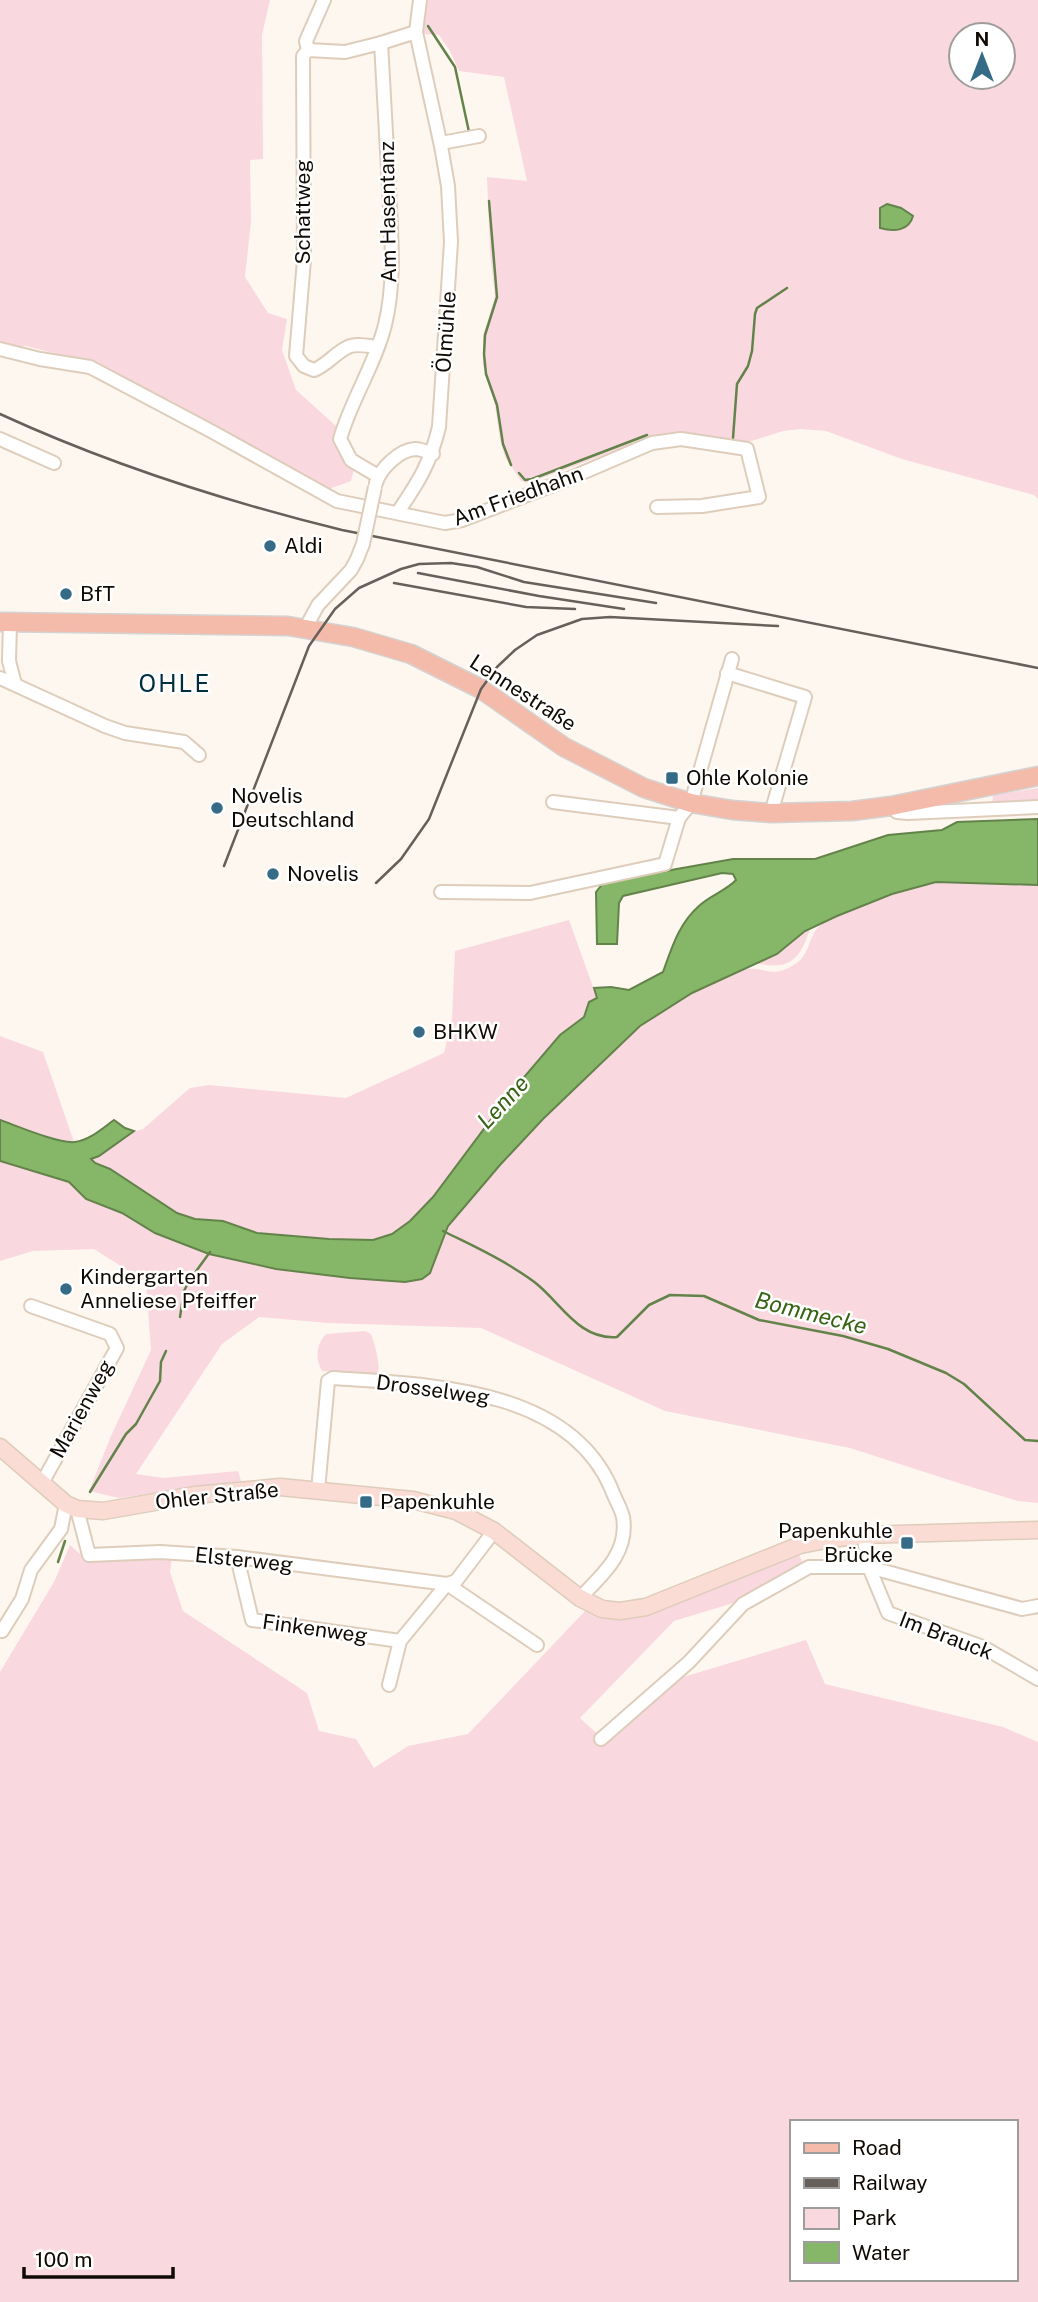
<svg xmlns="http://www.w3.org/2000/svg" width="1038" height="2302" viewBox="0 0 1038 2302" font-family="'Public Sans',sans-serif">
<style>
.green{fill:#f9d8df;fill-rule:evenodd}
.water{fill:#86b769;stroke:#63834b;stroke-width:2}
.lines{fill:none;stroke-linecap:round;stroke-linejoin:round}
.stream{stroke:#63834b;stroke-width:2.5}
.street-casing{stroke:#decdbb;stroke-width:16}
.secondary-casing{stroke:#decdbb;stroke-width:19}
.primary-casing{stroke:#d4d3d2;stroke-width:21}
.street{stroke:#fff;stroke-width:12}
.secondary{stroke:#fadcd5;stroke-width:16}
.primary{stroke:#f4baaa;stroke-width:18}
.rail{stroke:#67605a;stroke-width:2.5}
.street-bridge-casing{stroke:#decdbb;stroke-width:16;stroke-linecap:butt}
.street-bridge{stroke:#fff;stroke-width:12}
.poi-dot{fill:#356b86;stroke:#fff;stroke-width:2.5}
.labels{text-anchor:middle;stroke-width:5;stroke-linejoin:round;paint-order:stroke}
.street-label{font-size:21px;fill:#100a05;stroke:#fff}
.poi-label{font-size:21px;fill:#100a05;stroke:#fff;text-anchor:start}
.water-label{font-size:23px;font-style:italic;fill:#376314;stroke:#fff}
.quarter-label{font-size:24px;letter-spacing:2px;fill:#002e42;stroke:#fff}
</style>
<rect width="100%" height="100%" fill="#fef7ef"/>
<!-- green -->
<g class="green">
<path d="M0,0H270L262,35L263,159L250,160L251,221L245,277L268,313L287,319L282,350L296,390L345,434L357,457L351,481L329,489L301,477L180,406L89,363L27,346L8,347L0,345Z"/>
<path d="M426,0H1038V499L1034,495L902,459L826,431L801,429L783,431L745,443L650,438L528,483L521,481L505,457L500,440L495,405L483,365V336L495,297L490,252L487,177L527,181L504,77L459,71L450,51L439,35L423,34ZM961,35H1003V77H961Z"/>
<path d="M1038,788V805L992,806L993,795Z"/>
<path d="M936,882L1038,885V1503L1018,1501L968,1486L850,1448L665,1411L481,1328L328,1323L259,1317L222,1344L136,1474L163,1478L238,1471L241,1481L119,1498L89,1491L111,1436L151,1350L146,1282L94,1249L33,1251L0,1261V1161L69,1182L86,1199L122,1213L155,1233L209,1254L276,1269L405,1282L437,1258L441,1241L448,1226C490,1178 531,1130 577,1085C613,1050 648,1016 693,992C706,986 733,970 746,969C766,967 771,978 792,966C812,956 807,934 822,924C847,905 905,891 936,882Z"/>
<path d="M569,920L597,998L589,1002L584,1017L560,1035L513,1090L433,1197L410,1221L392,1234L373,1240L329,1239L257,1233L223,1221L195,1219L177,1213L110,1169L95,1163L91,1158C110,1153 123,1133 143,1129L190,1088L209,1085L346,1098L444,1053L452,1018L455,951Z"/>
<path d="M810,929C800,960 789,971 756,963L777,954L795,938Z"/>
<path d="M0,1036L43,1052L74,1142L50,1137L0,1120Z"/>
<path d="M365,1331L371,1334C376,1349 380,1362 378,1377L322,1371C315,1359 316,1344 326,1334Z"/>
<path d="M70,1545L86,1559L172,1558L170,1572L183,1611L307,1693L319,1731L356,1739L374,1768L408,1746L468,1734L587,1609L603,1614L797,1551L804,1565L740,1601L674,1621L580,1718L605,1741L680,1678L806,1640L825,1684L1003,1727L1038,1742V2302H0V1672L54,1582ZM791,2122H1015V2279H791Z"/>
</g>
<!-- water -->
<g class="water">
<path d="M887,204L901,208L913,216C909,231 894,232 880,228V208Z"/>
<path d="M1038,819V885L936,882L892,894L837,916L805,931L777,954L692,993L640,1026L543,1119L500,1165L448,1226L430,1273L422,1279L405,1282L350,1278L276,1269L209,1254L155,1233L122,1213L86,1199L69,1182L0,1161V1120C17,1126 59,1144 75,1142C90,1140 103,1128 114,1120L125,1128L134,1131L99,1156L91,1159L95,1163L110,1169L177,1213L195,1219L223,1221L257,1233L329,1239L373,1240L392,1234L410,1221L433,1197L513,1090L560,1035L584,1017L589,1002L597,998L594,988L611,987L629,990L663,972C672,947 679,923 700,905C711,895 727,890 736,880L733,874L722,873L623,896L619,903L617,944H597L596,892L604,882L733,859H815L888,835L942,830L957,822Z"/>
</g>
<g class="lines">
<!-- stream -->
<g class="stream">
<path d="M428,26L455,67L469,132"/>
<path d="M489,201L497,297L485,335L484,354L486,374L497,405L503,444L511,465"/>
<path d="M733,438L737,384L748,366L752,351L755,314L757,308L787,288"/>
<path d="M519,473L525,480L532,479L647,435"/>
<path d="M443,1231C467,1243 492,1254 515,1269C523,1274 531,1279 538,1285C562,1305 580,1340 617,1337L649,1305L670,1295L704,1296L759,1320L843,1336L888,1349L946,1373L964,1384L1025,1440L1038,1441"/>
<path d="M180,1317L184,1291L189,1281L210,1252"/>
<path d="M90,1492L126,1434L136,1424L160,1381L161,1362L166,1351"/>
<path d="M58,1562L65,1541"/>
</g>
<defs>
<g id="street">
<path d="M308,50L306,41L324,0"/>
<path d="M441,143L479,136"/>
<path d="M377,347C368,346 356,343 348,347C335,353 327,365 314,370L304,366L296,356L304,260L303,56L308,50L345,52L381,43"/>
<path d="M0,349L40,359L90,367L211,431L337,501L445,523L462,520L561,482L652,443L681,439L747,449L759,497L702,506L657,507"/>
<path d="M0,439L54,463"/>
<path d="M378,476L351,460L340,439C351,400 375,365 385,325C396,280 391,233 389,187C386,139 384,91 381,43L416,32"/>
<path d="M376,483C380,469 399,450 415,449C420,449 428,452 433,454"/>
<path d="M398,512C419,481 430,464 439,427L451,242L448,186L441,146L416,32L420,0"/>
<path d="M10,623L9,661L15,684"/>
<path d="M306,627L318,605L351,570L357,559"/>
<path d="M727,673L805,697L771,813"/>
<path d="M0,678L105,726L125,733L184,742L199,755"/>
<path d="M553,802L679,818"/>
<path d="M891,806L897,812L908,813L1038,807"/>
<path d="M441,892L530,893L665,864L679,818L691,803L732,659"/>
<path d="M31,1306L110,1334L117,1348L42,1483"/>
<path d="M318,1490L328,1381L333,1378C426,1385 567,1386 611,1488C614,1497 621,1508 623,1517C629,1553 602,1575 580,1598"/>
<path d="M77,1509L89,1555L160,1552L237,1557L447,1584L537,1645"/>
<path d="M863,1535L869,1567L888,1613L983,1647L1038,1679"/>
<path d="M237,1557L252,1620L400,1641"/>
<path d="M2,1631L22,1599L31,1570L61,1529L66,1504"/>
<path d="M389,1685L400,1641L447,1584L456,1581L494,1531"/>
<path d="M601,1739L689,1662L743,1604L809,1567H869L1022,1609L1038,1606"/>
</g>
<path id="secondary" d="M0,1447L66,1504L77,1509L103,1511L195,1495L280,1487L413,1500L456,1511L494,1531L580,1598L602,1609L620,1611L646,1607L800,1545L831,1539L863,1535L1038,1530"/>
<path id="primary" d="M0,622L288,626L353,637L411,654L481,689L564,747L644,788L691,803L732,810L771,813L852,811L891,806L1038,776"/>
</defs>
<!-- street casing -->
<use href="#street" class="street-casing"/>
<!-- secondary casing -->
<use href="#secondary" class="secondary-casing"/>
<!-- primary casing -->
<use href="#primary" class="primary-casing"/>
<!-- street -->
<use href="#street" class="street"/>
<!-- secondary -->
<use href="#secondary" class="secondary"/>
<!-- primary -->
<use href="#primary" class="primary"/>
<!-- rail -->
<g class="rail">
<path d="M0,414C111,465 224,501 342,530L1038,668"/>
<path d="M418,573L539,596L624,609"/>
<path d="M394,583L526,607L575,609"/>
<path d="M224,866L309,646L335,609L359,588L401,569L419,564L451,563L477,567L524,582L656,603"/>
<path d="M376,883L401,859L429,819L481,689L497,667L515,650L537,635L582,619L610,617L778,626"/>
</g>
<defs>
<path id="street-bridge" d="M357,559L363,544L375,487"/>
</defs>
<!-- street-bridge casing -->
<use href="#street-bridge" class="street-bridge-casing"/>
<!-- street-bridge -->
<use href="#street-bridge" class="street-bridge"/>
</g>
<!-- markers -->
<g class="poi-dot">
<circle cx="270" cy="546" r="7"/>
<circle cx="66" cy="594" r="7"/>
<rect x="665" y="771" width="14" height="14" rx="3.5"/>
<circle cx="217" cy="808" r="7"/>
<circle cx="273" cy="874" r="7"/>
<circle cx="419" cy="1032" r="7"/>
<circle cx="66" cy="1289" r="7"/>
<rect x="359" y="1495" width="14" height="14" rx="3.5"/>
<rect x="900" y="1536" width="14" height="14" rx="3.5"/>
</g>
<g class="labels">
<!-- street labels -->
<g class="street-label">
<text transform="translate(303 212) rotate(-90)" y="7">Schattweg</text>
<text transform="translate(388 212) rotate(-91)" y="7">Am Hasentanz</text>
<text transform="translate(446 332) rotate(-86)" y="7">Ölmühle</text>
<text transform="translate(518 496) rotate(-20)" y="7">Am Friedhahn</text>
<text transform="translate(523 693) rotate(33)" y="7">Lennestraße</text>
<text transform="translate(433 1390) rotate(8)" y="7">Drosselweg</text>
<text transform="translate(82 1409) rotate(-61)" y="7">Marienweg</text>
<text transform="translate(217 1496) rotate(-6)" y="7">Ohler Straße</text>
<text transform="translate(244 1560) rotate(6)" y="7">Elsterweg</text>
<text transform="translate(315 1629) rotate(8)" y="7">Finkenweg</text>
<text transform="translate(946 1636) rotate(21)" y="7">Im Brauck</text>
</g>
<!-- poi labels -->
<g class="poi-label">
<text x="284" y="553">Aldi</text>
<text x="80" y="601">BfT</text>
<text x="686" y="785">Ohle Kolonie</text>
<text x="231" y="803">Novelis<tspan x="231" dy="24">Deutschland</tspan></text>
<text x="287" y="881">Novelis</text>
<text x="433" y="1039">BHKW</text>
<text x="80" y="1284">Kindergarten<tspan x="80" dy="24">Anneliese Pfeiffer</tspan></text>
<text x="380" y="1509">Papenkuhle</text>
<text x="893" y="1538" text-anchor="end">Papenkuhle<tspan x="893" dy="24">Brücke</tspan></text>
</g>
<!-- water labels -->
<g class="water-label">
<text transform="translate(503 1102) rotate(-47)" y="8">Lenne</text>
<text transform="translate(811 1313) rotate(14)" y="8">Bommecke</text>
</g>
<!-- quarter labels -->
<g class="quarter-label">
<text x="175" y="692">OHLE</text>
</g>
</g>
<!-- legend -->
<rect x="790" y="2120" width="228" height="161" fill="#ffffff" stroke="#9f9d9b" stroke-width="2"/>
<rect x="804" y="2143" width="35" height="10" fill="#f4baaa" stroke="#9f9d9b" stroke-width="2"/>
<text x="852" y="2155" font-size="21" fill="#100a05">Road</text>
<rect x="804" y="2178" width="35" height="10" fill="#67605a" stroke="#9f9d9b" stroke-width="2"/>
<text x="852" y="2190" font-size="21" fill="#100a05">Railway</text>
<rect x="804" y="2208" width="35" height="21" fill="#f9d8df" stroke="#9f9d9b" stroke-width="2"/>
<text x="852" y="2225" font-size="21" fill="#100a05">Park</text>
<rect x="804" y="2242" width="35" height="21" fill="#86b769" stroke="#9f9d9b" stroke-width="2"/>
<text x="852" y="2260" font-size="21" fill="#100a05">Water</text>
<!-- north arrow -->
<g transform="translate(982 56)"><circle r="33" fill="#ffffff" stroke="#9f9d9b" stroke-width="2"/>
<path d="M0-5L12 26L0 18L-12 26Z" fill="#356b86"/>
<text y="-10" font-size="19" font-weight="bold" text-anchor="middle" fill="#100a05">N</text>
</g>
<!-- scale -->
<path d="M24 2267v10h149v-10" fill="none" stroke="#100a05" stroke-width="3.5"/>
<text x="35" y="2267" font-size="21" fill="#100a05" stroke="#ffffff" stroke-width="5" paint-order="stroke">100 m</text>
</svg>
